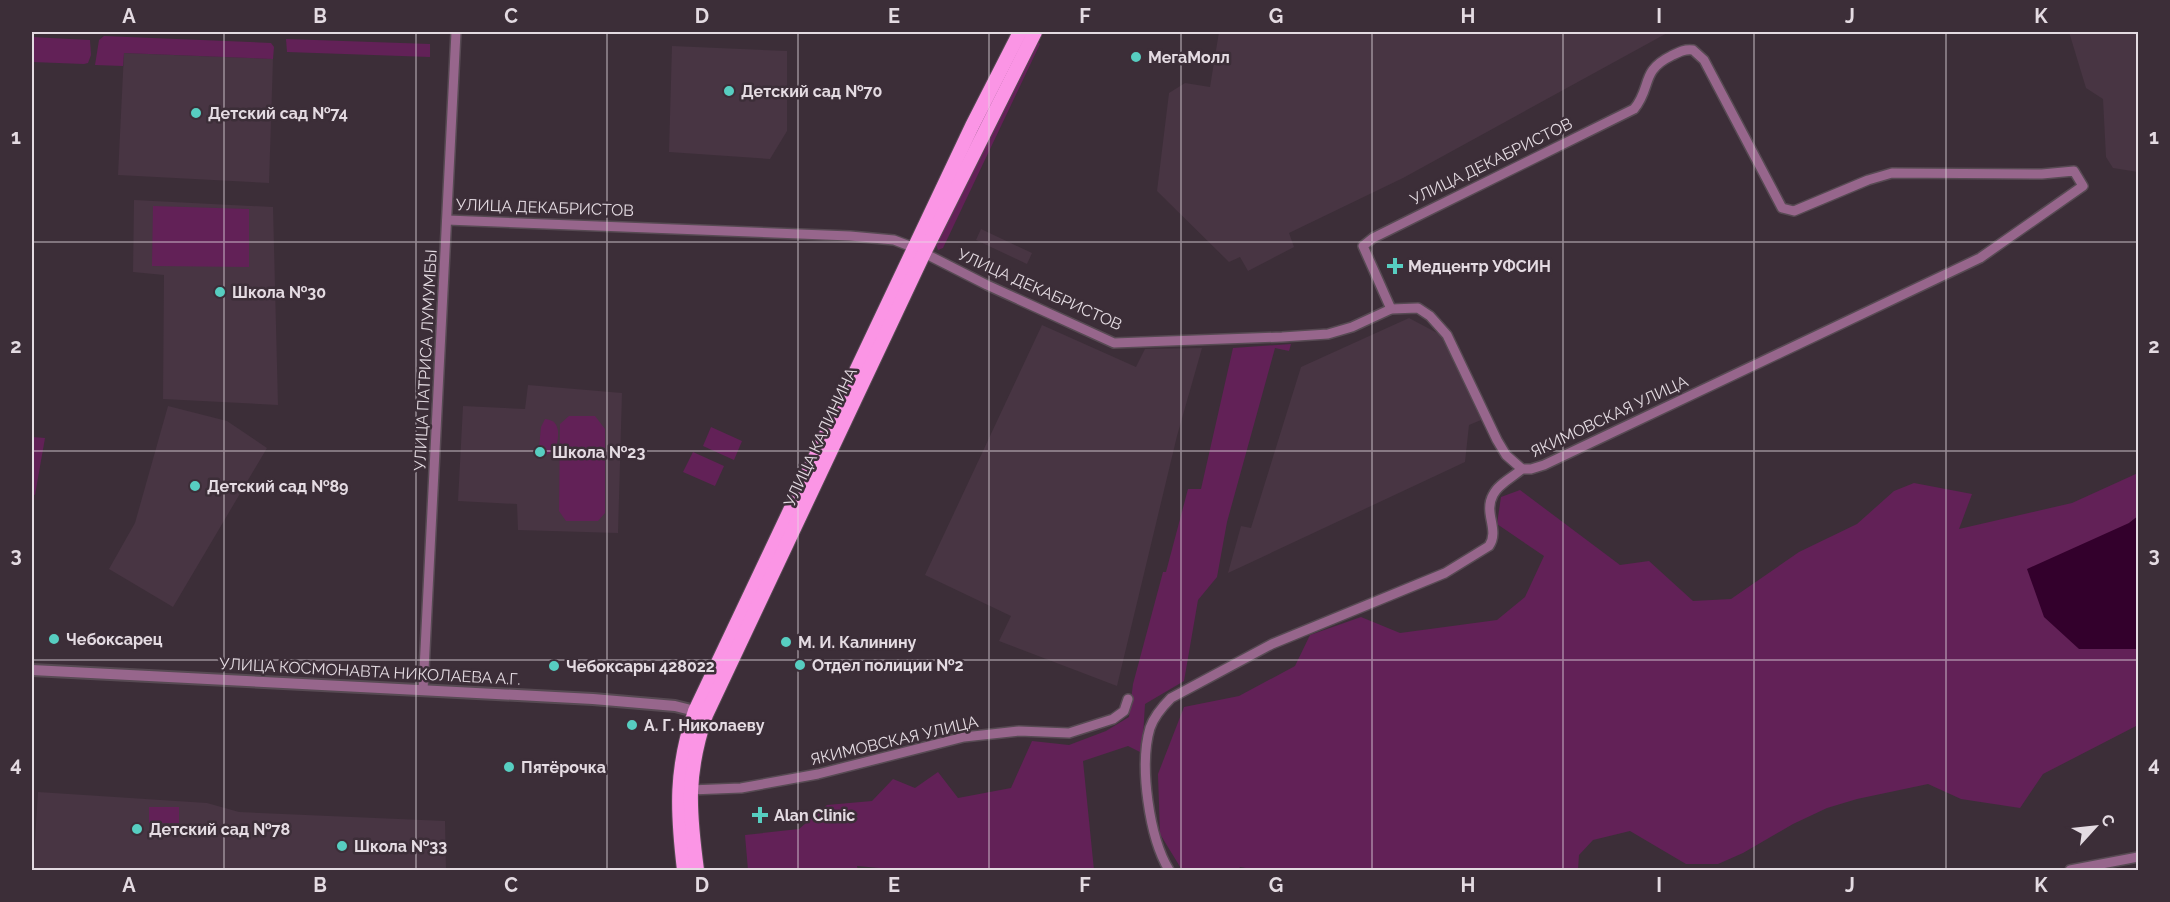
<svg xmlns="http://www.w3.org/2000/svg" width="2170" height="902" viewBox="0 0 2170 902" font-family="Raleway,sans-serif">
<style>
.built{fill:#483543}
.green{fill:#622157}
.water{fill:#33002c}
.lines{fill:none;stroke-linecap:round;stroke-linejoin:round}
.minor-casing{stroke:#574a53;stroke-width:12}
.tertiary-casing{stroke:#574a53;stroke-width:14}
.primary-casing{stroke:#574a53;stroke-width:16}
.minor{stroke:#97668c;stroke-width:9}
.tertiary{stroke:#97668c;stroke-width:10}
.primary{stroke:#fb95e5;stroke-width:14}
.grid{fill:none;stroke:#e4dbe2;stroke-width:1.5;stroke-opacity:0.55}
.poi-dot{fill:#57cec1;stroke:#3c2e38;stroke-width:2}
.labels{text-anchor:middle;stroke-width:5;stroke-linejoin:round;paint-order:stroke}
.poi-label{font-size:16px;font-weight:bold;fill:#e4dbe2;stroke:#3c2e38;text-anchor:start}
.street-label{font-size:16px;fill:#e4dbe2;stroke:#3c2e38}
.neatline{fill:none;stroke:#e4dbe2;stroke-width:2}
.grid-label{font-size:20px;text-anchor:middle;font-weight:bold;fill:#e4dbe2}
</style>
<rect width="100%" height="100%" fill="#3c2e38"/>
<!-- built -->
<g class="built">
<path d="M1219,32H1669L1403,178L1289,233L1294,247L1248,271L1240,257L1229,262L1157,191L1169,93L1185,83L1210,87Z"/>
<path d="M2069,32H2138V172L2113,168L2106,157L2103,99L2086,88Z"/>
<path d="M672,46L787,51V131L770,159L669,152Z"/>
<path d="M124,53L273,59L269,183L118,175Z"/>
<path d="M134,200L273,207L278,405L163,399L164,275L133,272Z"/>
<path d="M981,229L1032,253L1027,264L976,240Z"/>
<path d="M1409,318L1441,335L1481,420L1469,425L1465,462L1228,573L1241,526L1251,528L1301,367Z"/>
<path d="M1042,325L1136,367L1145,349L1202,348L1177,436L1117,686L999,641L1011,616L925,575Z"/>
<path d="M528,385L622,393L618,533L518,530L517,504L458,501L463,406L525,409Z"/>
<path d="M168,406L227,421L267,448L173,607L109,569L135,523Z"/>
<path d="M38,792L207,803L239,812L445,821L446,870H33Z"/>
</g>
<!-- green -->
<g class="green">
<path d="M104,36L271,43L274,47L273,59L124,53L123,66L95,65L99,40Z"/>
<path d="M32,37L90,40L91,55L88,63L84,64L32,62Z"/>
<path d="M286,39L430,44V57L287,52Z"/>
<path d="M1037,41L1040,44L943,248L938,250L936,245L1031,45Z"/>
<path d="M153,206L249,209V267L152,266Z"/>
<path d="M1291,344L1289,351L1275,348L1227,522L1217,577L1198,600L1184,681L1145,704L1142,753L1128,746L1083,761L1094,870H902L857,866L858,870H748L745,835L799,829L827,805L872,801L893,779L915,788L938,772L958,798L1011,788L1032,741L1069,745L1106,731L1129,717L1133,684L1163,572H1166L1188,489H1201L1233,348Z"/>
<path d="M569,416H595L605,429V513L598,521H566L559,511L560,424Z"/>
<path d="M545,419C562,420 559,438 555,451L546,455L539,448L541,427Z"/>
<path d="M711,427L742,441L734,460L703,446Z"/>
<path d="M32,437L45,438L35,495L32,494Z"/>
<path d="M693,452L724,466L715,486L683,472Z"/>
<path d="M2138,473V516L2129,523L2079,648L2138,649V725L2043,774L2020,808L1961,799L1928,784L1857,799L1827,808L1793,824L1743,853L1718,864H1686L1630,831L1593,840L1579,855L1578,870H1257L1240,867L1238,870H1182L1160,834L1158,774L1184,707L1239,696L1295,666L1310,635L1361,617L1400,633L1497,620L1525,597L1544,556L1497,524L1501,497L1520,490L1620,565L1649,561L1693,601L1731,599L1799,552L1857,524L1894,491L1914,483L1972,494L1959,529L2072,503Z"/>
<rect x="149" y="807" width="30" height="16"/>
</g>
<!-- water -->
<path class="water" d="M2138,516V649H2079L2044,617L2027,569L2129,523Z"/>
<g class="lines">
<defs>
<g id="minor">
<path d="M447,220L850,236L894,240L915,248"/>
<path d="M924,253L987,285L1114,343L1282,337L1328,334L1352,327L1391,309L1418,308L1430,316L1447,335L1497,440L1506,455L1522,469"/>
<path d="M423,690L456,32"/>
<path d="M690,790L741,788L818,774L964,737L1019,731L1069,733L1113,719L1124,711L1128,699"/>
<path d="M1169,870C1149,837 1139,765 1150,728C1154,716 1162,707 1171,698L1272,644L1445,573L1489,546C1500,530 1483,513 1493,495C1498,484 1513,477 1522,469H1531L1544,465L1980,258L2083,186L2074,171L2042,174L1892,173L1868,180L1794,211L1782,208L1704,60L1693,50C1684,49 1679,52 1671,56C1640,71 1652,88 1634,109L1373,238L1363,246L1391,309"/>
<path d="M2070,870L2138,857"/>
</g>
<path id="tertiary" d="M32,670L593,699L675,706L695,711"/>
<g id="primary">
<path d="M684,870C677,811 675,769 695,711L972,126L1020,32"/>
<path d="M697,870C689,810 686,774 706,715L924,253L1035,32"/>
</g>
</defs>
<!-- minor casing -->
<use href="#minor" class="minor-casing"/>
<!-- tertiary casing -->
<use href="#tertiary" class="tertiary-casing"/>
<!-- primary casing -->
<use href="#primary" class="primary-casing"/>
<!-- minor -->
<use href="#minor" class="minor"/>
<!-- tertiary -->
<use href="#tertiary" class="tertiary"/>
<!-- primary -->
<use href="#primary" class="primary"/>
</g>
<!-- grid -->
<path class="grid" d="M224,32V870M416,32V870M607,32V870M798,32V870M989,32V870M1181,32V870M1372,32V870M1563,32V870M1754,32V870M1946,32V870M32,242H2138M32,451H2138M32,660H2138"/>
<!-- markers -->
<g class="poi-dot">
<circle cx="1136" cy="57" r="6"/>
<circle cx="729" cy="91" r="6"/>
<circle cx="196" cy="113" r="6"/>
<path d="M1392 257h6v6h6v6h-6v6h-6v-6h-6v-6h6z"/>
<circle cx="220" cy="292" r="6"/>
<circle cx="540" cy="452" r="6"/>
<circle cx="195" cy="486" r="6"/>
<circle cx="54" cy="639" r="6"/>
<circle cx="786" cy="642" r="6"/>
<circle cx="800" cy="665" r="6"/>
<circle cx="554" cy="666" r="6"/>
<circle cx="632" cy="725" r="6"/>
<circle cx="509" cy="767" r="6"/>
<path d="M757 806h6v6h6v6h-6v6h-6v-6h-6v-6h6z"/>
<circle cx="137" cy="829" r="6"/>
<circle cx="342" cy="846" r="6"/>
</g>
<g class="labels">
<!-- poi labels -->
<g class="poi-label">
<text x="1148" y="63">МегаМолл</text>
<text x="741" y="97">Детский сад №70</text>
<text x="208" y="119">Детский сад №74</text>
<text x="1408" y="272">Медцентр УФСИН</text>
<text x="232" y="298">Школа №30</text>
<text x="552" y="458">Школа №23</text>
<text x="207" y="492">Детский сад №89</text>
<text x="66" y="645">Чебоксарец</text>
<text x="798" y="648">М. И. Калинину</text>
<text x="812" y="671">Отдел полиции №2</text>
<text x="566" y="672">Чебоксары 428022</text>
<text x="644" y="731">А. Г. Николаеву</text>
<text x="521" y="773">Пятёрочка</text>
<text x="774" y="821">Alan Clinic</text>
<text x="149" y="835">Детский сад №78</text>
<text x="354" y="852">Школа №33</text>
</g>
<!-- street labels -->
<g class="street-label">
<text transform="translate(1491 161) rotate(-26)" y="6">УЛИЦА ДЕКАБРИСТОВ</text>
<text transform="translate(545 207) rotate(2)" y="6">УЛИЦА ДЕКАБРИСТОВ</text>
<text transform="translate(1040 289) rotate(24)" y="6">УЛИЦА ДЕКАБРИСТОВ</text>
<text transform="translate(425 360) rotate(-87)" y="6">УЛИЦА ПАТРИСА ЛУМУМБЫ</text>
<text transform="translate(1609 416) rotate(-25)" y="6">ЯКИМОВСКАЯ УЛИЦА</text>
<text transform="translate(820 437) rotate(-65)" y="6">УЛИЦА КАЛИНИНА</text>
<text transform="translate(370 671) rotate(3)" y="6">УЛИЦА КОСМОНАВТА НИКОЛАЕВА А.Г.</text>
<text transform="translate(894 740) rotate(-13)" y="6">ЯКИМОВСКАЯ УЛИЦА</text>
</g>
</g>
<!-- border -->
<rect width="2170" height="902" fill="none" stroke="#3c2e38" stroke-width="66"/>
<!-- north arrow -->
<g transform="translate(2095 827) rotate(63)" stroke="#3c2e38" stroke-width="4.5" paint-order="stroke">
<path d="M0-4.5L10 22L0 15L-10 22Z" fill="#e4dbe2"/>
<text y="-9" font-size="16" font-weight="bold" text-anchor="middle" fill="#e4dbe2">С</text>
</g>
<rect x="33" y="33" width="2104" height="836" class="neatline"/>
<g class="grid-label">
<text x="129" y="23">A</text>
<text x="320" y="23">B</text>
<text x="511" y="23">C</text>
<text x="702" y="23">D</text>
<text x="894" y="23">E</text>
<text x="1085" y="23">F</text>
<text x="1276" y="23">G</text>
<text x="1468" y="23">H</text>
<text x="1659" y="23">I</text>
<text x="1850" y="23">J</text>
<text x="2041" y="23">K</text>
<text x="16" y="144">1</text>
<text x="2154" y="144">1</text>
<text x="16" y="353">2</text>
<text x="2154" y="353">2</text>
<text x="16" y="562">3</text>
<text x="2154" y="562">3</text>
<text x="16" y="771">4</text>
<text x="2154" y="771">4</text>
<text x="129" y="892">A</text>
<text x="320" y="892">B</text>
<text x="511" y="892">C</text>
<text x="702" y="892">D</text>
<text x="894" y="892">E</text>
<text x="1085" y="892">F</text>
<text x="1276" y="892">G</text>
<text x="1468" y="892">H</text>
<text x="1659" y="892">I</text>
<text x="1850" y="892">J</text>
<text x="2041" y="892">K</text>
</g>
</svg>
